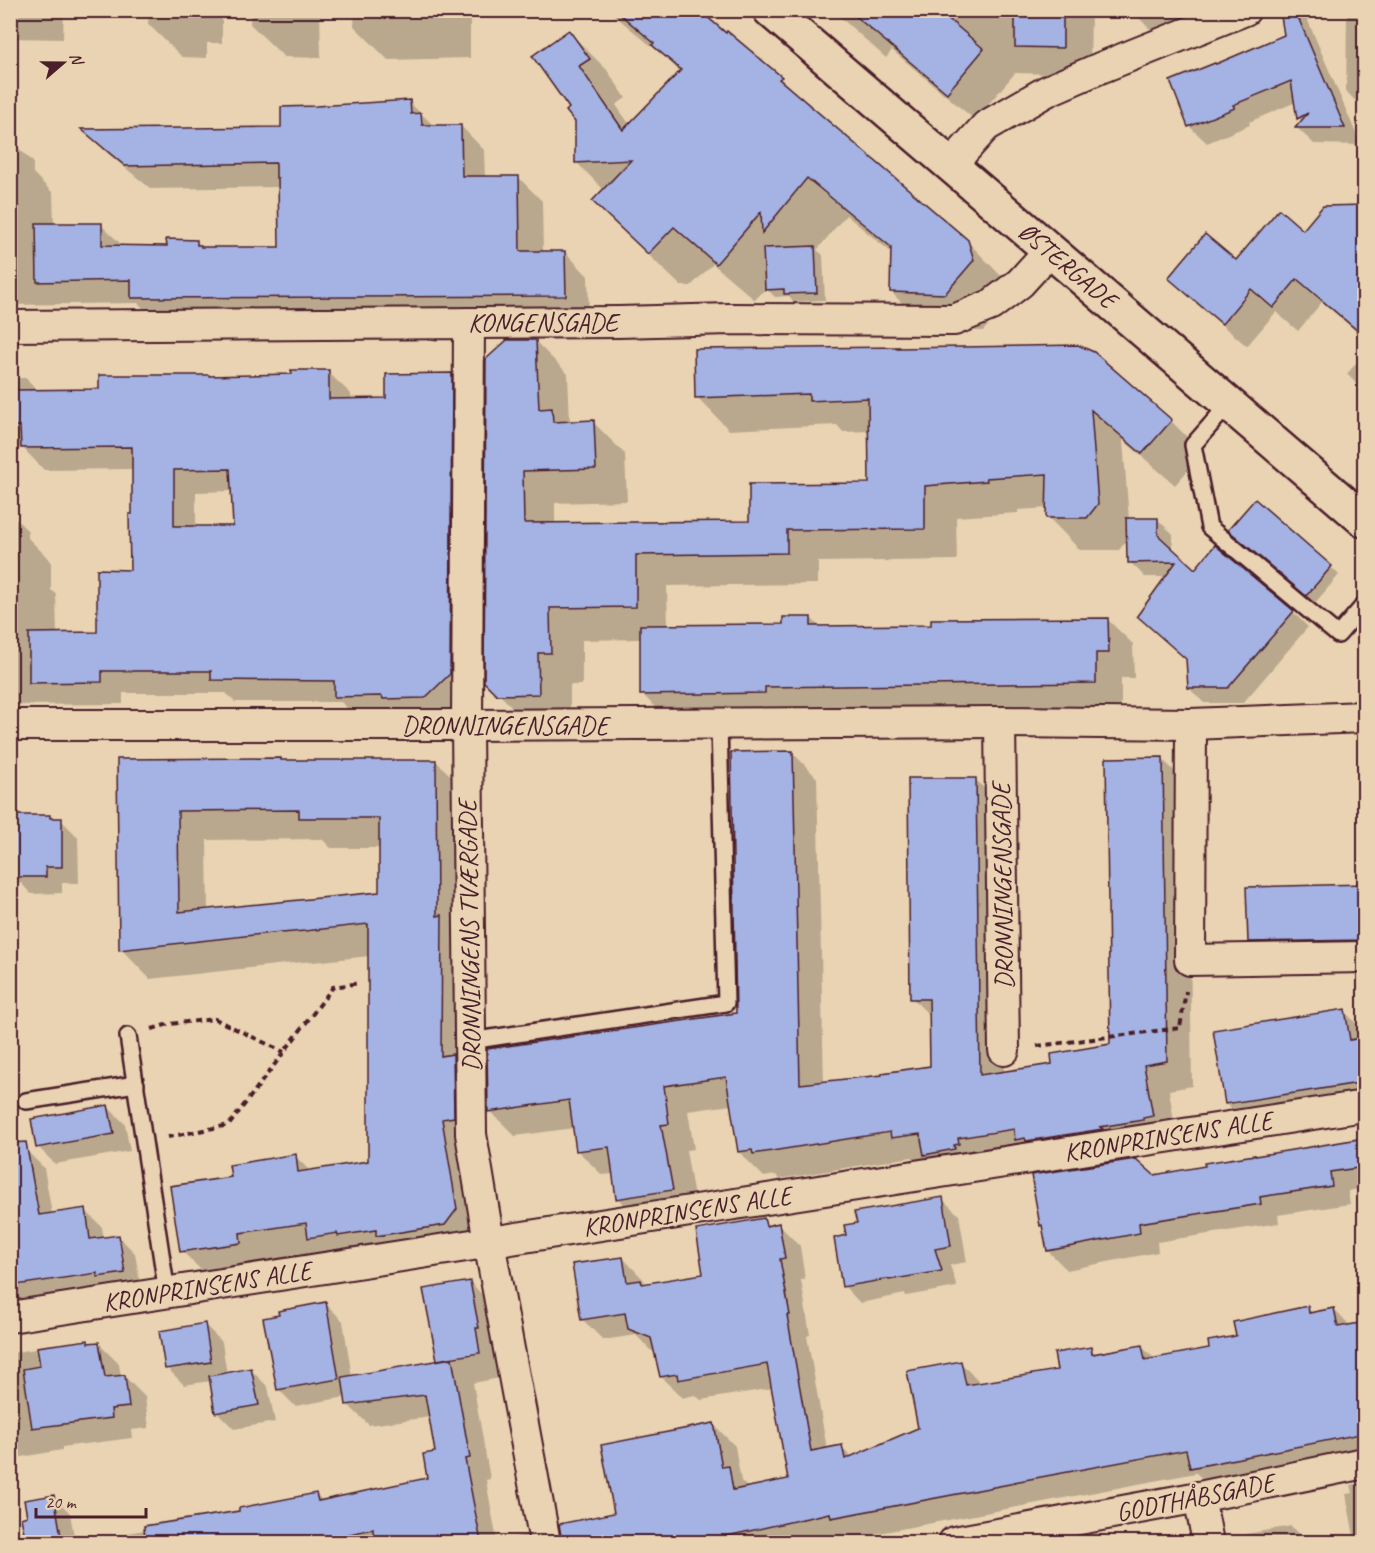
<svg xmlns="http://www.w3.org/2000/svg" width="1375" height="1553" viewBox="0 0 1375 1553" font-family="Caveat,sans-serif">
<style>
.shadow{fill:#0003;fill-rule:evenodd}
.building{fill:#a4b3e3;stroke:#4a1f2b;stroke-width:1.5;fill-rule:evenodd}
.lines{fill:none;stroke-linecap:round;stroke-linejoin:round}
.service-casing{stroke:#4a1f2b;stroke-width:20}
.minor-casing{stroke:#4a1f2b;stroke-width:34}
.secondary-casing{stroke:#4a1f2b;stroke-width:38}
.path{stroke:#4a1f2b;stroke-width:4;stroke-dasharray:6 4.5;stroke-linecap:butt}
.service{stroke:#e9d3b2;stroke-width:15}
.minor{stroke:#e9d3b2;stroke-width:30}
.secondary{stroke:#e9d3b2;stroke-width:33}
.labels{text-anchor:middle;stroke-width:4.5;stroke-linejoin:round;paint-order:stroke}
.street-label{font-size:26px;fill:#4a1f2b;stroke:#e9d3b2}
</style>
<rect width="100%" height="100%" fill="#e9d3b2"/>
<filter id="ink" filterUnits="userSpaceOnUse"><feTurbulence type="fractalNoise" baseFrequency=".0167" numOctaves="2"/><feDisplacementMap in="SourceGraphic" scale="12" xChannelSelector="R" yChannelSelector="G"/><feConvolveMatrix kernelMatrix="1 2 1 2 8 2 1 2 1" color-interpolation-filters="sRGB"/></filter>
<g filter="url(#ink)">
<!-- shadow -->
<g class="shadow">
<path d="M10,10H64L63,39L10,38Z"/>
<path d="M149,10H222V43H207V58L182,57L148,24Z"/>
<path d="M251,10H320L321,58L284,57L250,24Z"/>
<path d="M355,10H470V58L388,60L354,26Z"/>
<path d="M608,10H701L780,78L812,109L967,241L1005,280L1011,299L983,331L929,330L891,292L892,253L846,215L817,250L823,255L825,300L794,302L789,296L775,297L766,288L755,300L713,264L691,286H681L637,244L604,190L577,163V121L571,109L569,32L607,70L626,98L616,105L630,125L681,73L668,60Z"/>
<path d="M832,10H1091L1090,75L1015,73L975,120L892,50L886,58Z"/>
<path d="M1137,10H1223L1168,47L1140,19Z"/>
<path d="M1282,10H1302L1305,14L1361,145L1314,144L1297,128L1303,122L1299,118L1296,102L1249,122L1250,125L1207,143L1190,127L1172,82L1286,36Z"/>
<path d="M1347,13H1364V110L1346,91Z"/>
<path d="M409,102L433,125L461,126L484,150L485,178L518,177L542,201L543,252H565L588,276L589,319L156,321L138,303L10,305V140L33,162V173L53,193L54,225H101L124,247H168L196,241L204,249L280,248V187L151,189L106,152L84,130L283,128Z"/>
<path d="M1364,207V338L1322,302L1298,331L1276,312L1247,346L1194,302L1170,278L1236,262Z"/>
<path d="M535,341L568,374L570,423L593,422L625,454L627,501L555,503V524L751,522L871,485L870,431L843,432L837,425L729,430L697,397L696,351L1171,421L1203,453L1175,485L1123,440L1129,520L1157,519L1173,534V550L1195,571L1293,612L1308,627L1243,703H1204L1189,688L1188,660L1167,577H1145L1130,562L1128,539L1119,550H1080L1048,517V508L1018,510V513L956,517L957,560L818,562V584L667,586L668,626L784,625L811,618L820,627L933,626L1107,619L1133,644L1134,678H1121V708L790,711L667,719L642,694L641,639L582,640V685H570V726H531L486,681Z"/>
<path d="M1364,354V392L1347,374Z"/>
<path d="M328,372L351,394V400H387L451,375L473,397L472,697L448,720L358,719L341,702H235L226,693H123V704L10,705V513L28,531V538L51,561V590L56,594L57,634H99L131,571L134,469L44,470L23,448L10,449V378H26L38,391H101L293,376ZM233,491L235,528H196V492Z"/>
<path d="M1238,538L1331,567L1339,575L1315,603Z"/>
<path d="M792,752L817,778L824,1083L884,1076L931,1067V1017L912,998L975,779L1000,804L1004,1073L1054,1065L1112,1045L1162,759L1188,784L1192,1086L1169,1090L1177,1141L918,1163L912,1157L779,1179L776,1175L764,1177L739,1152L732,1105L688,1111L694,1149L686,1150L697,1215L643,1223L618,1198L614,1174L602,1175L577,1150L574,1128L515,1136L490,1111L738,1014Z"/>
<path d="M119,760L436,761L466,791L486,1239L212,1281L182,1251L232,1178L295,1156L310,1171L369,1162L370,956L313,962L312,961L150,979L121,949ZM322,839L331,848H381V893L208,910L207,840Z"/>
<path d="M10,816H49L53,820H61L78,837L79,883H62V893L31,894L21,883L12,884L10,882Z"/>
<path d="M1364,886V972L1282,974L1249,941Z"/>
<path d="M1344,1011L1361,1028L1363,1039H1364V1101L1243,1120L1226,1103Z"/>
<path d="M108,1107L125,1124L130,1151L55,1164L38,1147Z"/>
<path d="M1364,1137V1188L1348,1191L1350,1204L1278,1215L1279,1223L1157,1242L1158,1252L1067,1270L1048,1251L1044,1227L1041,1225L1153,1177L1347,1143L1346,1140Z"/>
<path d="M27,1151L44,1168L52,1214L85,1210L102,1227L104,1239L118,1236L135,1253L141,1289L10,1306V1154Z"/>
<path d="M942,1199L959,1215L967,1262L950,1265L957,1287L906,1296L905,1294L860,1303L844,1286Z"/>
<path d="M764,1220L770,1226L779,1225L800,1246L805,1279L801,1280L810,1335L807,1336L827,1449L842,1447L853,1458L919,1429L961,1363L982,1384L1058,1371L1091,1349L1097,1355L1142,1347L1155,1359L1211,1349L1307,1307L1313,1314L1334,1310L1351,1326L1364,1323V1469L1212,1488L1196,1473L853,1538L849,1534L813,1542H563V1539L615,1515L714,1425L735,1446L741,1481L749,1489L790,1481L773,1388L701,1400L695,1395L682,1398L661,1377L655,1352L650,1350L636,1335L603,1340L582,1319L623,1258L644,1280L645,1285L705,1275Z"/>
<path d="M470,1282L495,1308L505,1377L473,1383L490,1479L486,1480L497,1541L525,1535L532,1542H130L128,1533L241,1512L316,1494L323,1501L429,1479L437,1453L430,1417L369,1425L347,1404L346,1397L295,1406L278,1389L326,1304L343,1321L352,1377L440,1362L438,1360Z"/>
<path d="M205,1325L222,1342L227,1375L251,1370L268,1387L275,1422L234,1429L217,1412L211,1381L184,1385L167,1368Z"/>
<path d="M87,1341L90,1345L98,1343L119,1364L121,1377L124,1376L145,1397L149,1428L131,1430L132,1438L62,1447V1450L10,1459V1353Z"/>
<path d="M1364,1482V1542H1355L1346,1494L1353,1493L1351,1485Z"/>
<path d="M53,1496L70,1513L75,1542H27L23,1519L29,1518Z"/>
<path d="M1291,1526L1308,1542H1248L1246,1534Z"/>
</g>
<!-- building -->
<g class="building">
<path d="M615,10H699L726,33L727,31L782,77L779,79L968,240L974,260L945,294L890,292L891,247L807,178L762,233L761,212L716,264L674,227L648,254L592,201L631,160L575,163V122L566,111L569,108L532,56L569,30L590,59L579,66L623,130L681,70L652,45L654,43Z"/>
<path d="M848,10H938L984,49L947,93Z"/>
<path d="M1015,10H1063V48L1015,47Z"/>
<path d="M1280,10H1295L1345,128H1295L1308,113L1297,119L1291,81L1233,105L1235,108L1188,127L1170,81L1215,63L1216,64L1284,35Z"/>
<path d="M410,100L411,114L421,113L422,125H461L462,176H519L520,251H565L566,296L131,298V280L37,282L36,223H102V245L167,246L166,239L197,240V245H201V247H279L278,178H276V163L125,166L81,129L281,127V107L316,106Z"/>
<path d="M1365,205V337L1297,279L1273,308L1251,289L1222,324L1168,278L1205,234L1236,260L1279,209L1303,230L1323,206Z"/>
<path d="M815,246L817,293L784,294V289L765,290L763,248Z"/>
<path d="M507,340H536L539,409L552,408L553,422L594,420L596,469L523,471L524,523L749,521V484L869,483L868,398L809,401V394L695,398L694,349L899,347L898,348L1078,345L1094,352L1172,420L1142,454L1091,410L1098,504L1087,518H1046L1047,474L986,478L987,481L925,486V529L787,530V553L636,555V607L550,608L551,653H538L539,694L497,695L484,682L486,359Z"/>
<path d="M291,370H329V399L386,398V374L452,373L450,674L425,698L383,699L382,696L334,697V681L211,680V671H102V682L29,683V633L97,632V569L130,570L129,514H132V447L21,448L20,426H10V390L99,389V375H209V376L292,374ZM230,469L233,526H174V470Z"/>
<path d="M1255,499L1332,566L1306,596L1228,530Z"/>
<path d="M1126,518H1158V535L1195,569L1215,545L1294,611L1228,688H1188L1186,659L1137,616L1176,562L1128,563V558H1127Z"/>
<path d="M783,617H811V626L931,625V619L1108,618L1109,653H1096V683L765,687V693L640,695V625L783,624Z"/>
<path d="M793,751L800,1084L882,1075V1073L930,1066L929,999H910L908,778H976L980,1075L1052,1064L1051,1054L1110,1044L1106,758L1163,757L1167,1061L1144,1065L1153,1116L1143,1118V1120L1100,1127L1103,1129L1026,1141L1025,1138L1015,1140L1014,1129L958,1138L959,1144L954,1145L955,1149L924,1155L920,1134L891,1138L890,1132L753,1154L752,1150L738,1152L726,1077L664,1086L669,1124L661,1125L673,1190L616,1199L609,1147L576,1151L569,1100L488,1112L487,1049L736,1013L731,752Z"/>
<path d="M281,758V760H436L437,916L442,915L441,1056L453,1054L454,1117L442,1119L457,1209L445,1225L376,1236V1230L338,1236L337,1233L308,1238L306,1223L240,1233L241,1243L180,1252L170,1186L231,1177L229,1165L296,1154L298,1172L368,1161V924L305,931L282,933L281,932L119,950L117,759ZM299,810V818H379V892L179,912L178,811Z"/>
<path d="M10,815H50V818H62V867H46V877H13V867H10Z"/>
<path d="M1365,884V940L1248,942L1246,887Z"/>
<path d="M1345,1009L1350,1040L1365,1037V1082L1225,1104L1213,1030Z"/>
<path d="M108,1105L114,1134L36,1148L31,1119Z"/>
<path d="M1365,1138V1167L1330,1172L1332,1186L1260,1197L1261,1204L1139,1223L1140,1233L1047,1251L1042,1225L1040,1226L1031,1175L1136,1159L1154,1175L1205,1166L1204,1163L1255,1155V1156Z"/>
<path d="M26,1142L39,1215L86,1208L90,1239L119,1235L125,1273L97,1277V1273L10,1286V1143Z"/>
<path d="M943,1197L951,1246L935,1249L942,1271L889,1280L888,1279L842,1287L834,1238L846,1235L844,1225L857,1223L854,1212Z"/>
<path d="M764,1218L766,1226L779,1223L785,1258L780,1259L790,1315H787L811,1451L842,1445L845,1459L918,1428L907,1371L961,1361L966,1385L1057,1370L1054,1353L1091,1347L1092,1354L1142,1345L1145,1360L1209,1348L1208,1341L1236,1336L1233,1322L1308,1306L1309,1313L1334,1308L1338,1327L1365,1322V1433L1190,1468L1186,1450L1014,1482L1015,1483L831,1518L830,1513L700,1542H562L559,1524L614,1513L601,1445L714,1423L722,1467L729,1466L733,1490L788,1479L767,1364L678,1380L677,1374L660,1377L651,1338L628,1329L625,1313L581,1320L572,1264L623,1257L627,1282L641,1280L642,1284L703,1274L696,1230Z"/>
<path d="M470,1281L479,1328H476L480,1353L437,1360L423,1289Z"/>
<path d="M326,1302L339,1379L277,1390L263,1318L279,1315L278,1311Z"/>
<path d="M205,1323L211,1362L165,1369L159,1331Z"/>
<path d="M88,1340V1343L99,1342L105,1377L125,1375L129,1407L111,1409L112,1418L32,1428L23,1369L40,1366L37,1347Z"/>
<path d="M452,1358L470,1458L465,1459L481,1542H374L373,1529L313,1542H145L144,1526L239,1511V1508L316,1493L318,1501L427,1478L423,1454L435,1452L425,1395L346,1405L342,1377Z"/>
<path d="M251,1368L259,1405L215,1413L209,1376Z"/>
<path d="M54,1495L62,1542H26L21,1518L27,1516L24,1500Z"/>
</g>
<g class="lines">
<defs>
<g id="service">
<path d="M1229,404L1193,445L1209,527L1338,635L1364,605"/>
<path d="M128,1036L167,1293"/>
<path d="M470,1041L726,1003L719,724"/>
<path d="M26,1101L136,1084"/>
</g>
<g id="minor">
<path d="M950,166L986,126L1047,91L1100,68L1245,10"/>
<path d="M469,323L467,725L471,1134L489,1242L545,1542"/>
<path d="M10,326L619,322L730,319L954,320L991,305L1020,283L1050,250"/>
<path d="M1000,722L1004,1050"/>
<path d="M1191,724L1190,960L1364,957"/>
<path d="M10,725H467L1000,722L1191,724L1364,717"/>
<path d="M10,1317L1364,1106"/>
<path d="M1199,1497L1208,1542"/>
<path d="M954,1542L1199,1497L1364,1463"/>
</g>
<path id="secondary" d="M770,10L1364,520"/>
</defs>
<!-- service casing -->
<use href="#service" class="service-casing"/>
<!-- minor casing -->
<use href="#minor" class="minor-casing"/>
<!-- secondary casing -->
<use href="#secondary" class="secondary-casing"/>
<!-- path -->
<g class="path">
<path d="M152,1029L169,1024L215,1019L284,1052"/>
<path d="M1037,1046L1180,1028L1186,991"/>
<path d="M168,1137L229,1125L333,987L360,983"/>
</g>
<!-- service -->
<use href="#service" class="service"/>
<!-- minor -->
<use href="#minor" class="minor"/>
<!-- secondary -->
<use href="#secondary" class="secondary"/>
</g>
</g>
<g class="labels">
<!-- street labels -->
<g class="street-label">
<text transform="translate(1068 265) rotate(40)" y="9">ØSTERGADE</text>
<text x="543" y="331">KONGENSGADE</text>
<text x="505" y="734">DRONNINGENSGADE</text>
<text transform="translate(1002 886) rotate(-91)" y="9">DRONNINGENSGADE</text>
<text transform="translate(469 936) rotate(-91)" y="9">DRONNINGENS TVÆRGADE</text>
<text transform="translate(1168 1136) rotate(-9)" y="9">KRONPRINSENS ALLE</text>
<text transform="translate(687 1211) rotate(-9)" y="9">KRONPRINSENS ALLE</text>
<text transform="translate(207 1286) rotate(-9)" y="9">KRONPRINSENS ALLE</text>
<text transform="translate(1195 1497) rotate(-11)" y="9">GODTHÅBSGADE</text>
</g>
</g>
<!-- margin -->
<rect width="1375" height="1553" fill="none" stroke="#e9d3b2" stroke-width="36"/>
<rect x="18" y="18" width="1339" height="1517" fill="none" stroke="#4a1f2b" stroke-width="2" filter="url(#ink)"/>
<!-- north arrow -->
<g transform="translate(63 63) rotate(70)" stroke="#e9d3b2" stroke-width="4.5" paint-order="stroke">
<path d="M0-4.5L10 22L0 15L-10 22Z" fill="#4a1f2b"/>
<text y="-9" font-size="16" font-weight="bold" text-anchor="middle" fill="#4a1f2b">N</text>
</g>
<!-- scale -->
<path d="M36 1508v9h110v-9" fill="none" stroke="#4a1f2b" stroke-width="3"/>
<text x="45" y="1508" font-size="18" fill="#4a1f2b" stroke="#e9d3b2" stroke-width="4.5" paint-order="stroke">20 m</text>
</svg>
